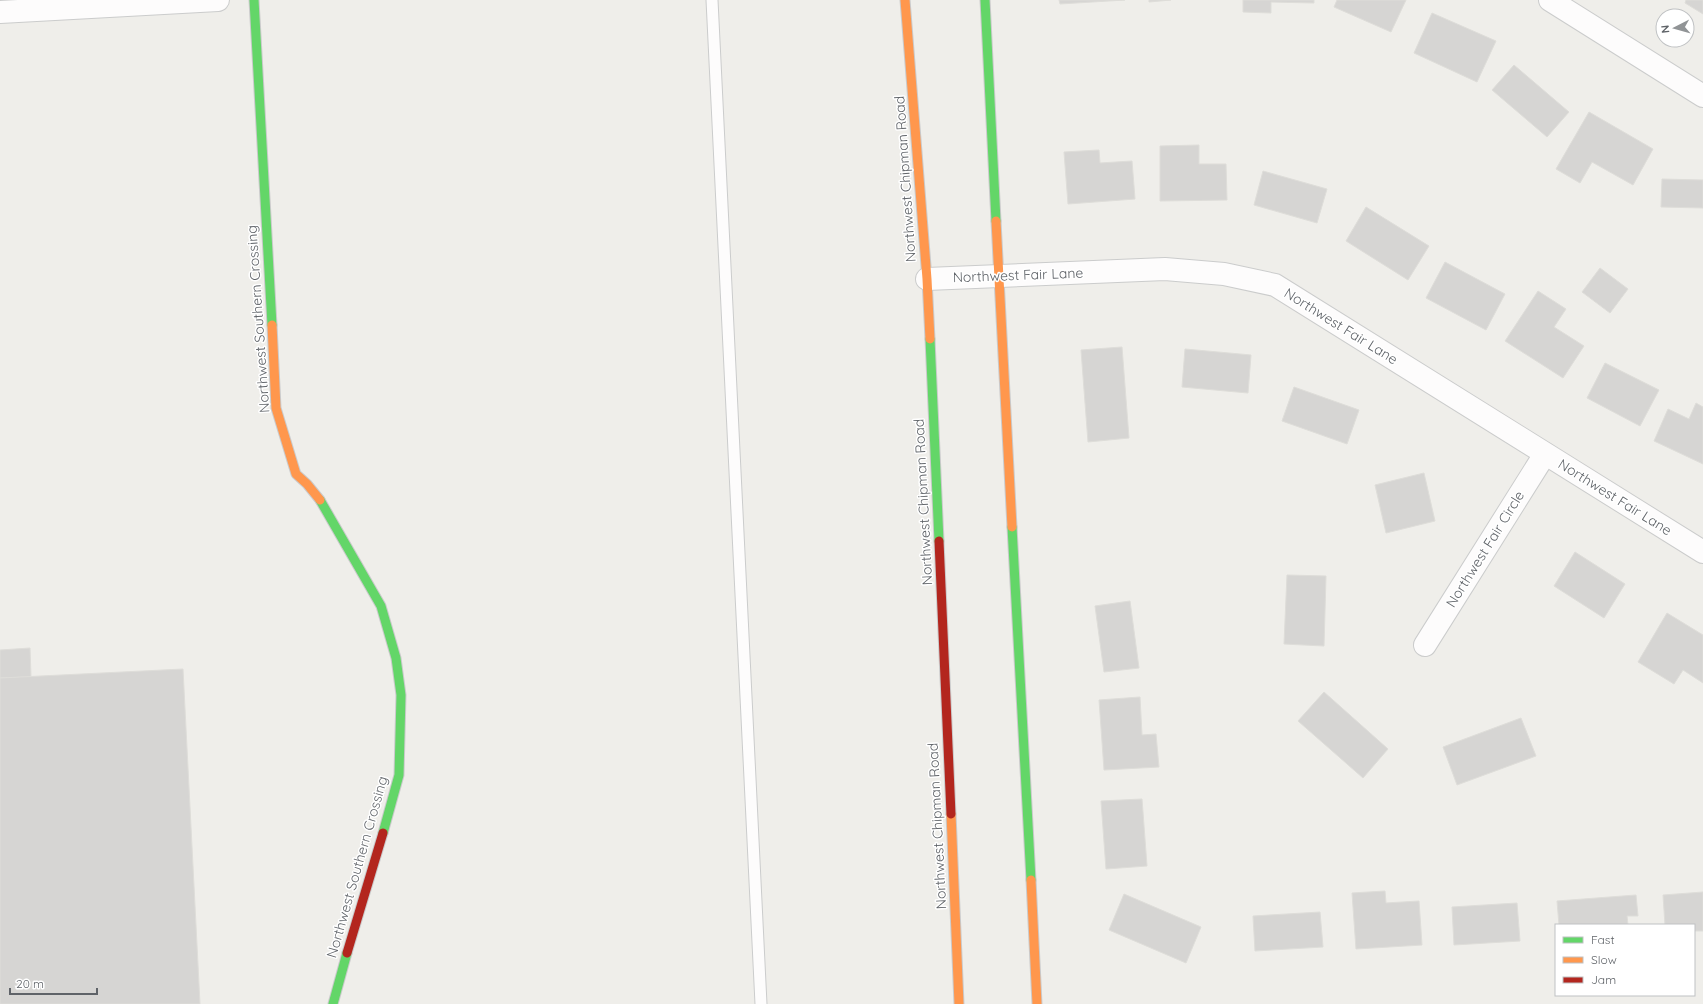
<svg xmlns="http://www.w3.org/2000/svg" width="1703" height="1004" viewBox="0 0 1703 1004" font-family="Quicksand,sans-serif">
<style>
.building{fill:#d6d5d3;stroke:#deddd9}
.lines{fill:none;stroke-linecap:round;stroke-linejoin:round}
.lane-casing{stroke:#cbcccc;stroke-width:13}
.street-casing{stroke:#cbcccc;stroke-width:24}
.fast-casing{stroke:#cacacb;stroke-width:11}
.slow-casing{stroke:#cacacb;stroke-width:11}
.jam-casing{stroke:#cacacb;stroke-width:11}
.lane{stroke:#fdfcfc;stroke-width:11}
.street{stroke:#fdfcfc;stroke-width:22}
.fast{stroke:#63d668;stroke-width:9}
.slow{stroke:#ff974d;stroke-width:9}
.jam{stroke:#b3261e;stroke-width:9}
.labels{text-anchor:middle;stroke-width:3;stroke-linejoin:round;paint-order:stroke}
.street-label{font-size:14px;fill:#5f6368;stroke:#fff}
</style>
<rect width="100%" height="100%" fill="#efeeea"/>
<!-- building -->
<g class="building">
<path d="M1059,0H1125L1060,4Z"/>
<path d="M1149,0H1171L1149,2Z"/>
<path d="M1243,0H1314V3L1271,2V13L1243,12Z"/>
<path d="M1337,0H1406L1391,32L1334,7Z"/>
<path d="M1686,0H1703V14L1685,3Z"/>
<path d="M1432,13L1496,41L1477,82L1414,53Z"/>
<path d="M1514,65L1569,112L1547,137L1492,90Z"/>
<path d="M1589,112L1653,149L1633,185L1592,162L1580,183L1556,169Z"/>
<path d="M1199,145V164H1226L1227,200L1160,201V146Z"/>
<path d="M1099,150L1100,163L1132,161L1135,199L1068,204L1064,152Z"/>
<path d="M1263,171L1327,189L1317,223L1254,205Z"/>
<path d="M1662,179L1703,180V208L1661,207Z"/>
<path d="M1366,207L1429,246L1408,280L1346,241Z"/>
<path d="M1445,262L1505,294L1486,330L1426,298Z"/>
<path d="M1600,268L1628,289L1610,313L1582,292Z"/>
<path d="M1538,291L1566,309L1554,327L1584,346L1563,378L1505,341Z"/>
<path d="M1122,347L1129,438L1088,442L1081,350Z"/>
<path d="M1185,349L1251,355L1248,393L1182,387Z"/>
<path d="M1605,363L1659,390L1640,426L1587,398Z"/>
<path d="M1294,387L1359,410L1347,444L1282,421Z"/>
<path d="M1696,403L1703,407V464L1654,441L1668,409L1689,419Z"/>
<path d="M1424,473L1435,521L1386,533L1375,485Z"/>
<path d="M1575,552L1625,584L1604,618L1554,586Z"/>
<path d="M1287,575L1326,576L1324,646L1284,644Z"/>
<path d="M1130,601L1139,668L1104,672L1095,606Z"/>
<path d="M1667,613L1703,635V683L1683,670L1674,684L1638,662Z"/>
<path d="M30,648L31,677L0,678V650Z"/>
<path d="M183,669L200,1004H0V678Z"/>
<path d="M1324,692L1388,749L1363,778L1298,721Z"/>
<path d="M1140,697L1142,735L1156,734L1159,767L1104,770L1099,700Z"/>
<path d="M1521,718L1536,756L1457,785L1443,747Z"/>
<path d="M1142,799L1147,866L1106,869L1101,801Z"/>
<path d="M1385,891L1386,903L1419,901L1422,945L1356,949L1352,893Z"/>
<path d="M1703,892V931H1694V925H1665L1663,895Z"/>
<path d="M1124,894L1201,927L1186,963L1109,930Z"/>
<path d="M1636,895L1638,916H1627L1628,925H1559L1557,901Z"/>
<path d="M1517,903L1520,941L1454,945L1452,907Z"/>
<path d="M1320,912L1323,947L1255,951L1253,916Z"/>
</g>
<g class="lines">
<defs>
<path id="lane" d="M712,0L761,1004"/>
<g id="street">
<path d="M1550,0L1703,96"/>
<path d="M0,12L218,0"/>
<path d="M927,279L1165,269L1224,274L1275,285L1703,552"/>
<path d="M1425,645L1545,454"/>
</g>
<g id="fast">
<path d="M254,0L272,325"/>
<path d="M985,0L996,221"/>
<path d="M930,339L939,541"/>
<path d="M320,500L381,606L396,658L401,695L399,775L383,833"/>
<path d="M1012,527L1031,880"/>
<path d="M333,1004L347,953"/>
</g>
<g id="slow">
<path d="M905,0L927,279L930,339"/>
<path d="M996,221L1012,527"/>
<path d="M272,325L276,408L296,474L307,484L320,500"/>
<path d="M951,814L959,1004"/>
<path d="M1031,880L1037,1004"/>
</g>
<g id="jam">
<path d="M939,541L951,814"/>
<path d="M347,953L383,833"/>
</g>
</defs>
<!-- lane casing -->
<use href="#lane" class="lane-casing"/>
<!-- street casing -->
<use href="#street" class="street-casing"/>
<!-- fast casing -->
<use href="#fast" class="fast-casing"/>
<!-- slow casing -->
<use href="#slow" class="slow-casing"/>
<!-- jam casing -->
<use href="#jam" class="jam-casing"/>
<!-- lane -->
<use href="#lane" class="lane"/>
<!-- street -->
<use href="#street" class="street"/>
<!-- fast -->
<use href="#fast" class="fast"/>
<!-- slow -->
<use href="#slow" class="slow"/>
<!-- jam -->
<use href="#jam" class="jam"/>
</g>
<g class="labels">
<!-- street labels -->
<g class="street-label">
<text transform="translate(905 179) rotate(-94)" y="5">Northwest Chipman Road</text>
<text transform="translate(1018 275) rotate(-2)" y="5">Northwest Fair Lane</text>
<text transform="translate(258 319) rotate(-94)" y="5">Northwest Southern Crossing</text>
<text transform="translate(1341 326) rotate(32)" y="5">Northwest Fair Lane</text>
<text transform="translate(1615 497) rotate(32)" y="5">Northwest Fair Lane</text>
<text transform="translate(923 502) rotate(-93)" y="5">Northwest Chipman Road</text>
<text transform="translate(1485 549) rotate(-58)" y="5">Northwest Fair Circle</text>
<text transform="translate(937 826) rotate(-93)" y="5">Northwest Chipman Road</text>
<text transform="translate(357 867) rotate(-74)" y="5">Northwest Southern Crossing</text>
</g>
</g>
<!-- legend -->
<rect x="1555" y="924" width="140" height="72" fill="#ffffff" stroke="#bfc1c3"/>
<rect x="1563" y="937" width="20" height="6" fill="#63d668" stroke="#bfc1c3"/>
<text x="1591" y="944" font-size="12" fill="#5f6368">Fast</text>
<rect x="1563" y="957" width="20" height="6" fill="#ff974d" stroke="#bfc1c3"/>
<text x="1591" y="964" font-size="12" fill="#5f6368">Slow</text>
<rect x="1563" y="977" width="20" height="6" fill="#b3261e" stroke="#bfc1c3"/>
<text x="1591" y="984" font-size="12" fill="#5f6368">Jam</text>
<!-- north arrow -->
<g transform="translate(1675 28) rotate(264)"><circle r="19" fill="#ffffff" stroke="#bfc1c3"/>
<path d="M0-3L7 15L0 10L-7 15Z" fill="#919496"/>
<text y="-6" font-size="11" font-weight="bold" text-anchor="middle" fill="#5f6368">N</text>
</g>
<!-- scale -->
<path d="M10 988v6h87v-6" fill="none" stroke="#5f6368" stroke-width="2"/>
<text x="16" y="988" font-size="12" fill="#5f6368" stroke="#ffffff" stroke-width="3" paint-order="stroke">20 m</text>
</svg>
